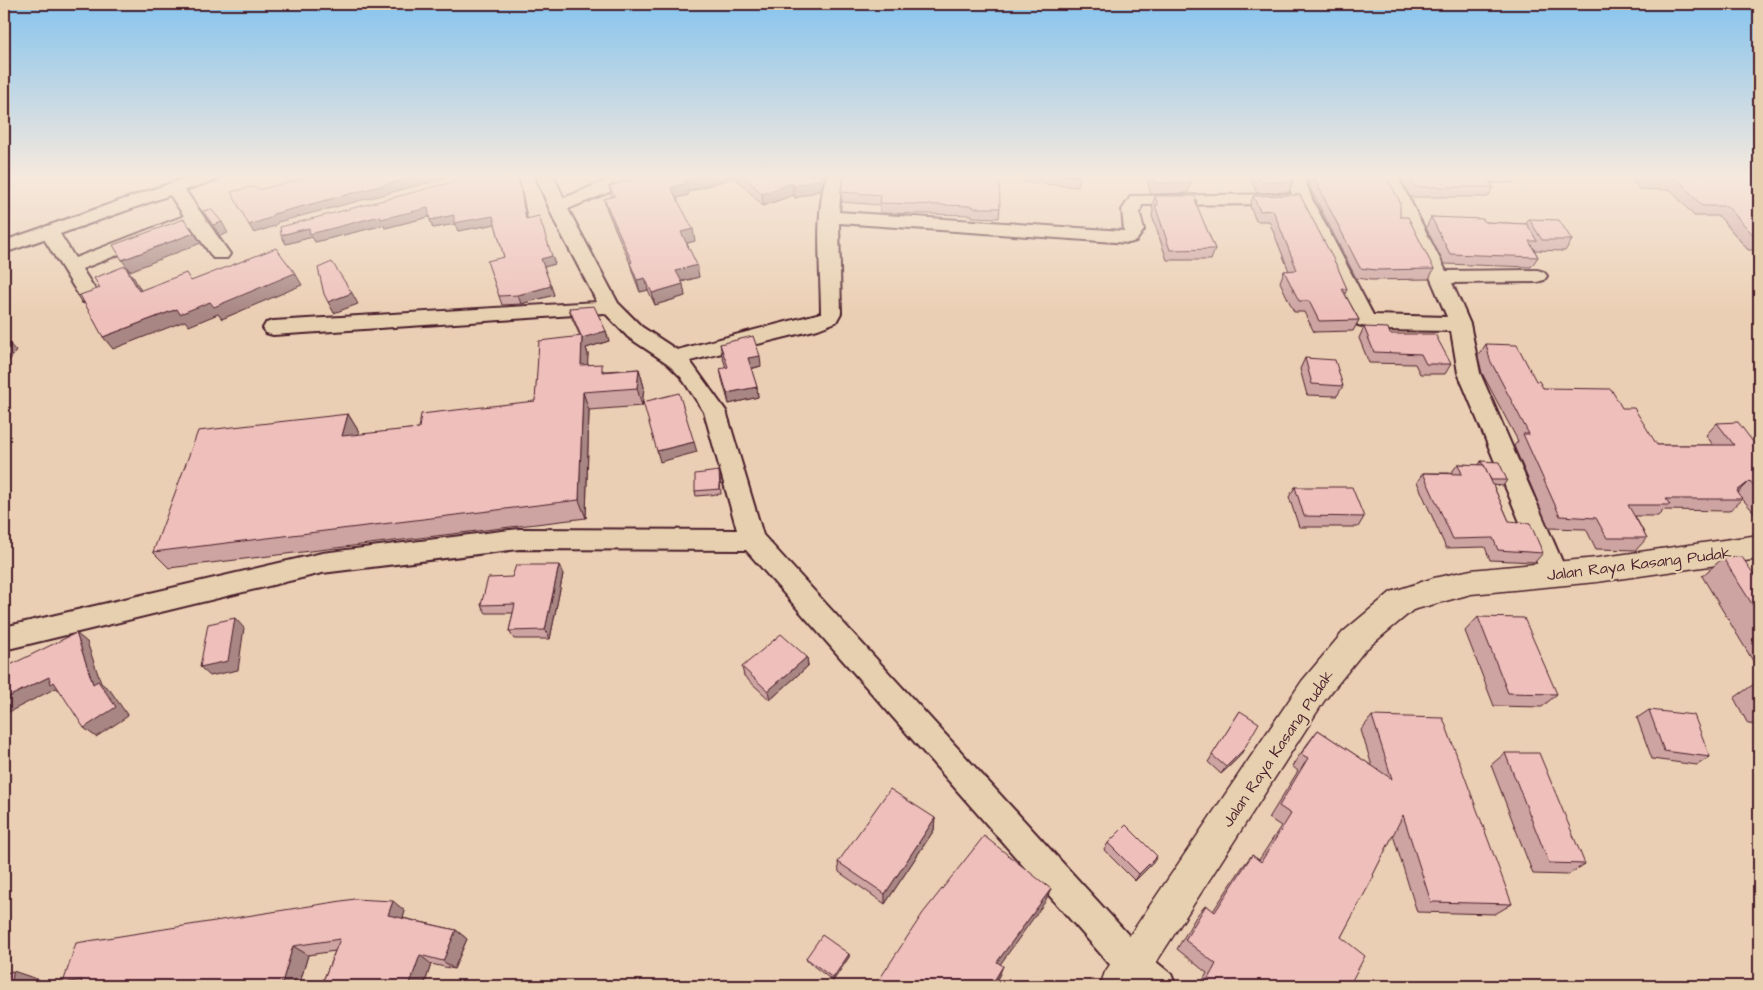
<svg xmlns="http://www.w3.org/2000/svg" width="1763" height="990" viewBox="0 0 1763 990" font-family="'Architects Daughter',sans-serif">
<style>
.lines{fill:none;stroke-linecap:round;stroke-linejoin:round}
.street-casing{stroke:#4a1f2b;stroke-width:4}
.secondary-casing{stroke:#4a1f2b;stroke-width:3}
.street{fill:#e7d0b0;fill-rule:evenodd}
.secondary{fill:#e7d0b0;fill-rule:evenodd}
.wall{fill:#cda4a1;stroke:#4a1f2b}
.shaded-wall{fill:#a78683;stroke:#4a1f2b}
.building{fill:#eebfbb;stroke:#4a1f2b}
.labels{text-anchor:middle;stroke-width:4;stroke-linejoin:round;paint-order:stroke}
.street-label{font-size:16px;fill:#4a1f2b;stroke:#e7d0b0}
</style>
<rect width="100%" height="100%" fill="#ebcfb4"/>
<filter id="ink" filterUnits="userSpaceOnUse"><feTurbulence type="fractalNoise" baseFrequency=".02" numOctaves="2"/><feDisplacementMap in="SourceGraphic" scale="10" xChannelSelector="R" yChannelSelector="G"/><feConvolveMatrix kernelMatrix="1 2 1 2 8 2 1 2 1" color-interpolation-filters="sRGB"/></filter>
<g filter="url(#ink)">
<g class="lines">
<defs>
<g id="street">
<path d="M194,175H221L218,179L185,190L230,254L227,258H213L191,226L82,269L100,297L97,302L90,303L83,302L44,239L4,253V241ZM170,195L184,216L75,258L60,234Z"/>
<path d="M535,175H553L564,198L619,175H644L641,179L568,209L618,303L642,327L677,350L821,313C821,273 814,212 827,175H845L841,187L839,212L1124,231L1122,210L1131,196L1292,194L1285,175H1303L1312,199L1373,315L1447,317L1430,277L1379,175H1397L1446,271L1537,270L1544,272L1547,276L1544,280L1537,282L1452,283L1470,324L1480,373L1568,575L1564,582L1555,585L1546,582L1542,575L1458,373L1451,331L1378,330L1358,325L1297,204L1142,205L1140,214L1144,230L1136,241L1129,243L839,223L841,313L836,322L818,329L690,361L726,411L763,535L1144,952L1171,974L1176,986H1133L1120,976L746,550L519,549L322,573L4,650V627L322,553L519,529L737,530L704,412L681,377L667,363L628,337L605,313L273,335L266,333L263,328L266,323L273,321L597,302L555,222Z"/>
</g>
<path id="secondary" d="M1759,535V559L1597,582L1471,594L1413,610L1365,650L1324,701L1141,986H1100L1105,972L1302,681L1343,632L1391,592L1434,578L1471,570L1597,558Z"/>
</defs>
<!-- street casing -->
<use href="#street" class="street-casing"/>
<!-- secondary casing -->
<use href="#secondary" class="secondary-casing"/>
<!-- street -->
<use href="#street" class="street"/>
<!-- secondary -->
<use href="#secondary" class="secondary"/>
</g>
<!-- wall -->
<g class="wall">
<path d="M518,175L520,183L527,219L555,264L544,267L554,295L521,304L502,305L499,296L504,257L495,224L458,231L455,224L433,228L430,220L429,217L385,228L384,225L315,242L312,237L286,244L281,235Z"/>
<path d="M641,175H825L821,190L795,198L793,195L763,206L735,177L688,192V195L677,198L695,241L687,243L699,277L682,282L685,296L655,305L648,290L640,292L633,274L630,263L607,210L604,199L612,197L609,186L641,177Z"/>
<path d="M844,175L1000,208L999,218L972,217V215L880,213V205L842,202L841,192Z"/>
<path d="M1025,175H1080L1078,187L1024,182Z"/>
<path d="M1150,175H1188L1191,183L1188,193L1151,194L1148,184Z"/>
<path d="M1249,175H1291L1293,182L1289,192L1257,193Z"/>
<path d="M1346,175H1386L1400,217L1434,269L1429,279L1371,280L1356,278L1309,186L1313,176H1346Z"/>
<path d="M1399,175H1517L1512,183H1491L1493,187L1488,197H1410Z"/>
<path d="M1628,175H1753L1759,182V250H1748L1719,216H1694L1671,190L1639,189Z"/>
<path d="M1300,195L1347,289L1345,294L1359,320L1353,331L1314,332L1304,312H1294L1280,282L1284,271H1289L1269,221H1256L1250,206L1253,196Z"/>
<path d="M1155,196L1197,201L1196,204L1215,249L1211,260H1167L1152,216L1153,211L1152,207Z"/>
<path d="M1431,217L1485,222L1526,224L1529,219L1572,240L1565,251L1535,250L1533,247L1538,257L1531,267L1444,264L1426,228Z"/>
<path d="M569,308L606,331L609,341L586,348L588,354L587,365L605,371L639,369L644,387L642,406L589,410L586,518L169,568L153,552L348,414L359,432L358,435L419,428L535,401L580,336L572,318Z"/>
<path d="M1364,327L1451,364L1445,374H1420L1415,364L1369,363L1359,338Z"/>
<path d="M720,344L761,366L751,369L757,387L758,397L729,404L722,379L720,369L726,368L722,355Z"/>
<path d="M1486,344L1543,388L1622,408L1657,445H1713L1706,435L1717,423L1759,450V518L1738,494L1742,499L1729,511L1664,510L1658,516H1635L1647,538L1636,550L1596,549L1586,529L1549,528L1514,446L1518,441L1482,373L1478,356Z"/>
<path d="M1305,358L1343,386L1337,396L1307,395L1300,369Z"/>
<path d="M1481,461L1507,480L1503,486L1493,485L1509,521L1543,553L1535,562L1490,560L1485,547L1446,548L1417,482L1423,473H1451L1458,464L1479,465Z"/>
<path d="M720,477L721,494L696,496L695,491Z"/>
<path d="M1295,487L1364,517L1358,527H1299L1289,497Z"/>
<path d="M1723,558L1759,582V671L1702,576Z"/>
<path d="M563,574L550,639H514L509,631L513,613H486L481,605L512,577Z"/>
<path d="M1478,617L1557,694L1542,707L1494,706L1465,631Z"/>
<path d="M807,657L808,666L770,700L744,676L742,667Z"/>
<path d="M1757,682H1759V725L1748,724L1734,698Z"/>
<path d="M1649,710L1710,757L1697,765L1652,759L1637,718Z"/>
<path d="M1240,711V756L1221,774L1208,762Z"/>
<path d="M1372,716L1512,904L1495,914L1417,912L1393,835L1341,937L1349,986H1200L1207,973L1177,949L1197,915L1206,905L1213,911L1243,866L1252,855L1259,860L1281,826L1269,818L1298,771L1292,766L1308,743L1318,730L1372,766L1361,730Z"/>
<path d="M1505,753L1585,864L1568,875L1533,874L1491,765Z"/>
<path d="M935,818L934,830L885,904L839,872L838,862Z"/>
<path d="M1108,843L1153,863L1135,881L1104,850Z"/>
<path d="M405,911L403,918L456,930L467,939L454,969L431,964L424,986H321L335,951L308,955L299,986H70L63,983Z"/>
<path d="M849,954V957L833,981L807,961L806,958Z"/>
</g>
<!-- shaded-wall -->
<g class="shaded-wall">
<path d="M422,175H458L278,222L275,226L254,233L249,225L273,214Z"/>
<path d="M518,175L520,183L529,227L526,219Z"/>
<path d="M703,175H735V177L688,192V195L674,199L671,188L684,181Z"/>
<path d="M821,175H825L821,190L795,198L794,186Z"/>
<path d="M792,183L793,195L763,206L762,194Z"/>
<path d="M428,208L432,216L385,228L384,225L315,242L312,237L286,244L281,235L309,228Z"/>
<path d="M454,215L493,216L496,224L458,231L455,224L433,228L430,220Z"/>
<path d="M222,222L228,233L220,236L213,225Z"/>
<path d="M693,229L695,241L684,244L681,232Z"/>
<path d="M194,233L201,243L130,271L122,260Z"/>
<path d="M552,256L555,264L544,267L541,259Z"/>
<path d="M697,265L699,277L678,282L676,271Z"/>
<path d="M125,266L134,278L148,303L139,291Z"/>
<path d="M295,273L302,285L222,319L218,314L189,326L185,321L113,349L103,337L177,309L210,302Z"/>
<path d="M645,278L648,290L640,292L637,280Z"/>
<path d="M683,284L685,296L655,305L652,293Z"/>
<path d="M551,286L554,295L521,304L518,295Z"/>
<path d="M352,293L358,304L334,313L328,302Z"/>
<path d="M606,331L609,341L586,348L588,354L587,383L581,365L582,336Z"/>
<path d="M7,341L16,351L4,368V344Z"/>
<path d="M760,356L761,366L749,369L748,358Z"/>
<path d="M639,369L644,387L642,406L637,388Z"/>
<path d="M757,387L758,397L729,404L727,393Z"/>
<path d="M583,392L589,410L586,518L579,500Z"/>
<path d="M348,414L359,432L353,454L342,436Z"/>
<path d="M694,442L697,452L660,462L657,451Z"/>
<path d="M1750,481L1738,493L1737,491Z"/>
<path d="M559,565L563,574L550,639L545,630Z"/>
<path d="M235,618L244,628L238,670L210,676L200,667Z"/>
<path d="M76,633L87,642L101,683L110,690L128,716L96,737L84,728L93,684Z"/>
<path d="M807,657L808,666L770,700L768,691Z"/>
<path d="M49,677L67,692L63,693L56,688L5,714L4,713V699Z"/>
<path d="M1244,749L1240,756L1221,774L1226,767Z"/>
<path d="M935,818L934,830L885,904V894Z"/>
<path d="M1157,856L1153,863L1135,881L1139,874Z"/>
<path d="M1051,889L1045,902L994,973L997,962Z"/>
<path d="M393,901L405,911L401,924L388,915Z"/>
<path d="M456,930L467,939L454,969L443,961Z"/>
<path d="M293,946L308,955L299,986H281Z"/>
<path d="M849,954V957L833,981V978Z"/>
<path d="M420,955L431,964L424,986H409Z"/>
<path d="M1003,966L999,976L993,986H991Z"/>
<path d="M13,971L40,980L39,986H12Z"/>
</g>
<!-- building -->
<g class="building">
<path d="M319,175H422L273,214L270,218L249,225L231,192L252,187L261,189Z"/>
<path d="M480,175H518L526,219L539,216L552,256L541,259L551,286L518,295L499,296L487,261L504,257L493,216L454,223V215L430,220L428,208L381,219L380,216L310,234L309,228L281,235L280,227Z"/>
<path d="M644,175H703L684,181L686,183L671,188L693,229L681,232L697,265L676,271L683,284L652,293L645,278L637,280L630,263L632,262L604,199L615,196L609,186L644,176Z"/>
<path d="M743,175H821L820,179L794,186L792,183L762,194Z"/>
<path d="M844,175H999L1000,208H973V206L880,203L881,195L841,192Z"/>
<path d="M1064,175H1080L1079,177Z"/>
<path d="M1151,175H1188L1191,183H1154Z"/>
<path d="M1258,175H1291L1293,182H1261Z"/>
<path d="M1350,175H1386L1400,202V217H1408L1434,269L1376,270L1360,268L1313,176L1351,177Z"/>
<path d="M1409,175H1486L1493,187H1415Z"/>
<path d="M1644,175H1753L1759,182V239H1757L1727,206H1702L1678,179H1647Z"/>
<path d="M1300,195L1338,268L1347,289H1342L1359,320L1319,321L1309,301H1299L1284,271L1297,270L1273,210L1260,211L1253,196Z"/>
<path d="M1155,196H1195L1197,201H1195L1215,249L1170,250L1155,205H1158Z"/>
<path d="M211,209L222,222L213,225L203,211Z"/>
<path d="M1431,217L1483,219L1485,222L1527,224L1537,241H1529L1538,257L1450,254Z"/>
<path d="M184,219L194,233L122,260L113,245Z"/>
<path d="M1529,219L1559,220L1572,240H1542Z"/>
<path d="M276,248L295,273L214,307L210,302L180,314L177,309L103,337L80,295L100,288L94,278L125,266L139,291L186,273L191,281Z"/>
<path d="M332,262L352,293L328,302L324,294L318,268Z"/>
<path d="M594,306L606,331L582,338L569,308Z"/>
<path d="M1364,327L1388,328L1390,334H1435L1451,364H1426L1421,354L1374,352Z"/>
<path d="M582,336L581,365L602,364V372L639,369L637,388L583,392L579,500L153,552L198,431L348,414L342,436L419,428L421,414L535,401L539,341Z"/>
<path d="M753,336L760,356L748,358L757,387L727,393L720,369L728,367L720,344Z"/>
<path d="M1486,344L1517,345L1536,381H1539L1543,388L1611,389L1622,408H1634L1657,445H1734L1717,423L1738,422L1759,450V491L1750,481L1737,491L1742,499H1666L1670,505H1628L1647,538H1607L1596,518L1560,516L1523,434H1529L1490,360Z"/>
<path d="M1305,358L1335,360L1343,386L1312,384Z"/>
<path d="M679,393L694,442L657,451L643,402Z"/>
<path d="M1481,461L1499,462L1507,480H1491L1484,465H1483Z"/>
<path d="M1458,464L1484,465L1509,521L1530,523L1543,553L1498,550L1493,538L1453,539L1423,473L1462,474Z"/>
<path d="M719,471L720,489L695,491V474Z"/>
<path d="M1295,487H1352L1364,517L1304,516Z"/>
<path d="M1742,557L1759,582V615L1723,558Z"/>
<path d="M516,565H559L545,630L509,631L515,604L481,605L488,578L512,577Z"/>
<path d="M1478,617L1524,618L1557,694L1508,693Z"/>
<path d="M235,618L228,661L200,667L208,624Z"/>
<path d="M76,633L93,684L98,681L116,707L84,728L54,682L51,684L49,677L4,699V668Z"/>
<path d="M781,634L807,657L768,691L742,667Z"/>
<path d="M1649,710L1694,715L1710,757L1664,751Z"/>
<path d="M1240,711L1259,723L1244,749L1226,767L1212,755Z"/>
<path d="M1372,716L1443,718L1512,904L1431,902L1403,815L1373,875L1374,876L1341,937L1365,956L1349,986H1204L1216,964L1185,940L1206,905L1215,912L1252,855L1261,862L1291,814L1279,806L1308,758L1301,754L1318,730L1392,779Z"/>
<path d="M1505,753H1539L1585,864L1549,863Z"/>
<path d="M890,789L935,818L885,894L838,862Z"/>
<path d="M1126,825L1157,856L1139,874L1108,843Z"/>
<path d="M984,836L1051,889L997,962L1003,966L991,986H875L923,913Z"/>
<path d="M354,899L393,901L388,915L456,930L443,961L420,955L409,986H321L340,939L293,946L281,986H80L82,980L63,983L76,943Z"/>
<path d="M822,935L849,954L833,978L806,958Z"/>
<path d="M13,971L12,986H4V974Z"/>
</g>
</g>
<!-- sky -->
<linearGradient id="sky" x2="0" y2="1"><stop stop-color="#87c4ee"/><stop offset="0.56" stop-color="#f6e9dd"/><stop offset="1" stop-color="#f6e9dd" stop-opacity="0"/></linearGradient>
<rect width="1763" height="314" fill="url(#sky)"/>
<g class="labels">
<!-- street labels -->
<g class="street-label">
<text transform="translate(1639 563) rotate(-7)" y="6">Jalan Raya Kasang Pudak</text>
<text transform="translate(1277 748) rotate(-56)" y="6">Jalan Raya Kasang Pudak</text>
</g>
</g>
<!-- margin -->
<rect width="1763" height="990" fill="none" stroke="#e7d0b0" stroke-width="20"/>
<rect x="10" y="10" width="1743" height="970" fill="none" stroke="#4a1f2b" stroke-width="2" filter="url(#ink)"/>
</svg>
